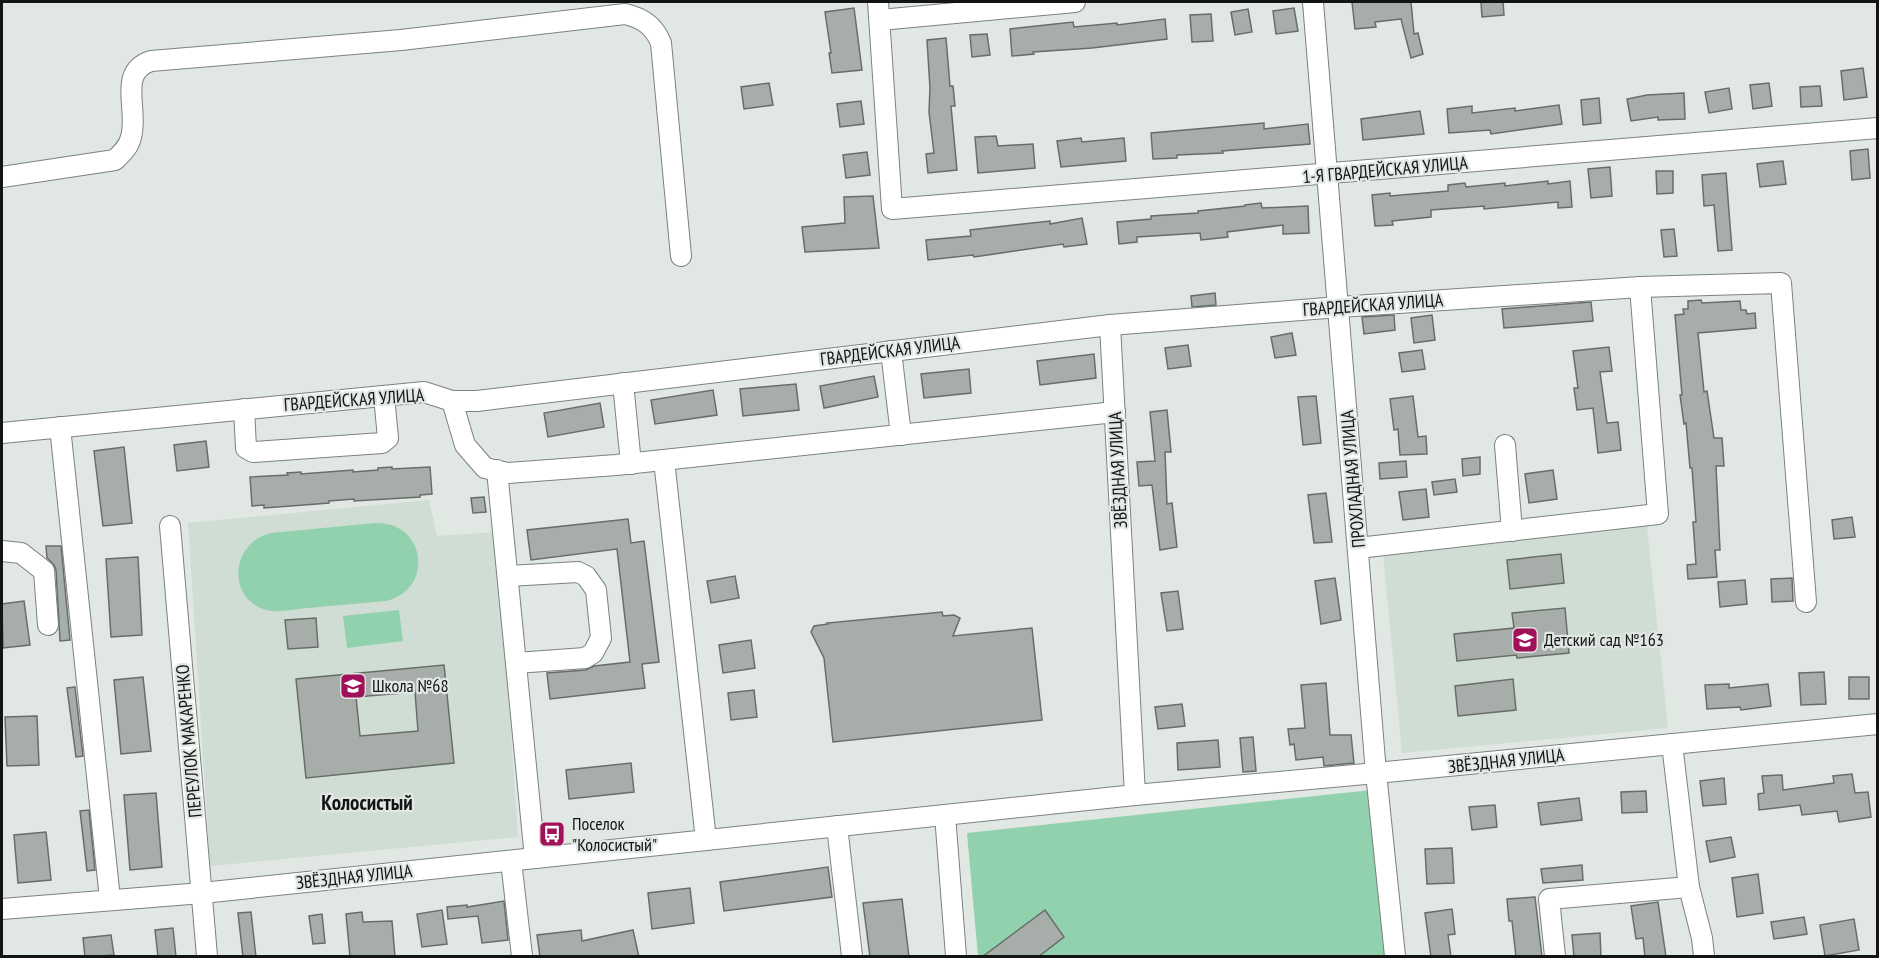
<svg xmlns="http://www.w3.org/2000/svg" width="1879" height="958" viewBox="0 0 1879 958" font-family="'PT Sans Narrow',sans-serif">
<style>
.built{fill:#cfddd4}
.green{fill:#91d1ad}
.building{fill:#a7aeaa;stroke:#686d6a;stroke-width:1.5;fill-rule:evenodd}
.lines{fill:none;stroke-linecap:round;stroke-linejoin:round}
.minor-casing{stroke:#7c827e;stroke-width:22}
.minor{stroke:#fff;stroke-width:20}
.labels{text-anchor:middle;stroke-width:4.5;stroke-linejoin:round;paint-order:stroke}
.street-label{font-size:18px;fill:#131514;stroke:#e1e7e3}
.poi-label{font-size:18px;fill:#131514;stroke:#e1e7e3;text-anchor:start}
.quarter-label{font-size:21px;font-weight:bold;fill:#131514;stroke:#e1e7e3}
</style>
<rect width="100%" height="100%" fill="#e1e7e3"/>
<!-- built -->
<g class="built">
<path d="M429,500L437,536L498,532L518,837L210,866L188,523Z"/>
<path d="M1646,517L1668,728L1402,753L1383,553Z"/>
</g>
<!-- green -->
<g class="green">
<path d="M375,523C426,521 435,589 386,601C360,603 334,606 308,608C296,609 283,612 271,611C227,604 228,543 271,533Z"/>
<path d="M399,610L403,641L347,648L343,616Z"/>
<path d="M1372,790L1388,956H978L967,833Z"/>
</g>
<!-- building -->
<g class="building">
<path d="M1352,2H1411L1414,34L1418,33L1423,54L1411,58L1401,19L1375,22L1376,27L1355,29Z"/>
<path d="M1481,2H1503L1504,15L1482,17Z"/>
<path d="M854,8L862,70L832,73L829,53H831L825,12Z"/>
<path d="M1294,8L1298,31L1276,34L1273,11Z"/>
<path d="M1248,9L1252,32L1235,35L1231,12Z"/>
<path d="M1211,14L1213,41L1192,42L1190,15Z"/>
<path d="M1165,19L1167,39L1092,48L1033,52L1034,54L1012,56L1010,29L1073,22L1074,27L1117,23V25Z"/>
<path d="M987,34L990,55L972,57L970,35Z"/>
<path d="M946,38L950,86H953L955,106H951L957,170L928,173L926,154L934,153L929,112L930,88L927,40Z"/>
<path d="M1863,68L1867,97L1844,100L1841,71Z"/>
<path d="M769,83L773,105L744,109L741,87Z"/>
<path d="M1769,83L1772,106L1753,109L1750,85Z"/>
<path d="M1820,86L1822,106L1801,107L1800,87Z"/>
<path d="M1729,88L1732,109L1709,113L1705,92Z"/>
<path d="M1684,93L1685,119L1658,120V117L1631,121L1627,99L1647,95Z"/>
<path d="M1599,98L1601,123L1583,125L1581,100Z"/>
<path d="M861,101L864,124L840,127L837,104Z"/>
<path d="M1559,105L1562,124L1491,134L1490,130L1449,133L1447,109L1472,106V113L1515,108V111Z"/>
<path d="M1420,111L1424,134L1363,140L1361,119Z"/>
<path d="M1264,123V129L1308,124L1310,144L1222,151L1223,153L1177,155V158L1153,159L1151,133Z"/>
<path d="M996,136L998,146L1033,144L1035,168L978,173L975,137Z"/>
<path d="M1081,138L1082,142L1124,138L1126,161L1061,167L1057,141Z"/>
<path d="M1868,149L1870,178L1852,180L1850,151Z"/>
<path d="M867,152L870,175L846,178L843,155Z"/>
<path d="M1783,161L1786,184L1760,187L1757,164Z"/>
<path d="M1610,167L1612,196L1591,198L1588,169Z"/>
<path d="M1656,171H1673V193L1657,194Z"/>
<path d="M1726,173L1732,250L1718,251L1714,205L1704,206L1702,175Z"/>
<path d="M1548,181V184L1570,181L1572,207L1558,208V202L1484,209V206L1431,210V217L1392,221L1393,225L1375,226L1372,195L1390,193V196L1448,191V185L1465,183L1466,187L1505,183V186Z"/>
<path d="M873,196L879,248L805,252L802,227L845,223L844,197Z"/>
<path d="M1261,203L1262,208L1308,206L1309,233L1283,234V225L1227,232L1228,237L1201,240L1200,233L1137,237V242L1119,244L1117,222L1151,219V216L1198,213V211L1245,206V205Z"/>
<path d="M1082,218L1087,244L1064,247L1063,244L974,257L973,255L928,260L926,240L971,236L970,230L1050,221V224Z"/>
<path d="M1674,229L1677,256L1664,257L1661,230Z"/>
<path d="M1215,293L1216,305L1192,307L1191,296Z"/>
<path d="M1701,300L1702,303L1740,301L1741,310H1746L1747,314L1755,313L1756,328L1698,333L1704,392L1707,391L1714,438H1722L1724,466H1716L1720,550H1715L1717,577L1688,579L1687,565L1696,564L1693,522H1696L1692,468H1690L1686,423L1684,424L1680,395H1682L1675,315L1684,314L1683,309H1688V301Z"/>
<path d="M1591,302L1593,321L1504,328L1502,309Z"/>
<path d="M1394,315L1395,330L1364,334L1362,317Z"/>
<path d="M1432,315L1435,340L1414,343L1411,318Z"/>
<path d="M1292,333L1296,355L1275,358L1271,337Z"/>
<path d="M1188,345L1191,366L1168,369L1165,348Z"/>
<path d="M1609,347L1612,371L1600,372L1607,423L1618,422L1621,450L1598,453L1593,408L1577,410L1574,388H1578L1573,351Z"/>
<path d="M1422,350L1425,369L1402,372L1399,353Z"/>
<path d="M1094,354L1096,378L1040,385L1037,361Z"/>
<path d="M969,369L971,393L924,398L921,374Z"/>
<path d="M874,376L878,397L824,408L820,386Z"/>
<path d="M796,384L799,410L743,416L740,389Z"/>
<path d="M713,390L717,415L655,424L651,400Z"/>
<path d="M1316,396L1321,443L1303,445L1298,397Z"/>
<path d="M1413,396L1418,437L1426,436L1427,454L1400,455L1398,429L1394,430L1390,399Z"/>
<path d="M600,403L604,427L548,437L544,413Z"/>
<path d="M1167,410L1171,452H1165L1167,504L1172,503L1177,547L1160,550L1152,485L1139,486L1137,462L1155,461L1150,412Z"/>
<path d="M206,441L209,467L177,471L174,445Z"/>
<path d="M124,447L132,523L103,526L94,451Z"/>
<path d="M1480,457V474L1463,476L1462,459Z"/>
<path d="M1406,461L1407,477L1380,479L1379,463Z"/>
<path d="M392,467V469L430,467L432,494L420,495V497L354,501V499L329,501V503L291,506L264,508V505L252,506L250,477L288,475L287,473L301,472V474L353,470V472L378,470V468Z"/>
<path d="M1553,470L1557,499L1529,503L1525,474Z"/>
<path d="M1455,479L1457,492L1434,495L1432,482Z"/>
<path d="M1426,489L1429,517L1403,520L1399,492Z"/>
<path d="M1326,493L1332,542L1314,543L1308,495Z"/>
<path d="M484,497L486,512L473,513L471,498Z"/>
<path d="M1852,517L1855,537L1834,539L1832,520Z"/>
<path d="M628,519L631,543L644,541L659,662L642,664L645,688L550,699L547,673L586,670L594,666L630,662L617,549L531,560L527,530Z"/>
<path d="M46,546H61L70,640L60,641L56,570L54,565L47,558Z"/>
<path d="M1561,554L1564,583L1510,589L1507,560Z"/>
<path d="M138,557L142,635L111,637L106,559Z"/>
<path d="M735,576L739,598L711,603L707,581Z"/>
<path d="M1335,578L1341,620L1321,624L1315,581Z"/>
<path d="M1792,578L1793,601L1772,602L1771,579Z"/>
<path d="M1745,580L1747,604L1720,607L1718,582Z"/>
<path d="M1178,591L1183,629L1167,631L1161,593Z"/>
<path d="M24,601L30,645L3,648L2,604Z"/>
<path d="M1565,608L1569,653L1517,658L1516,655L1457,661L1454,634L1514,628L1512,613Z"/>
<path d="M942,612L943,616L954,615L960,618L953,636L1032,628L1042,720L833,742L824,658L811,632L814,626L828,624L827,623Z"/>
<path d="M316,618L318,647L288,649L285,620Z"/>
<path d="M751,640L755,668L723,673L719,645Z"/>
<path d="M444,665L454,763L306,778L296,679ZM415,692L418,731L360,736L356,697Z"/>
<path d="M1824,672L1826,704L1801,705L1799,673Z"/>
<path d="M143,677L151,751L121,754L114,680Z"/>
<rect x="1849" y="677" width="20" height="22"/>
<path d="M1513,679L1516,710L1458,716L1455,686Z"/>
<path d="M1326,683L1330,735H1351L1354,763L1324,766L1323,757L1296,760L1294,744L1290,745L1288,729L1305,728L1301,685Z"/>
<path d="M1729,684V688L1768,684L1771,706L1741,710L1740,707L1707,709L1705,685Z"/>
<path d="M75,687L83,756L76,757L67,688Z"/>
<path d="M754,690L757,717L731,720L728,693Z"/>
<path d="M1182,704L1185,726L1158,729L1155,707Z"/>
<path d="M37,716L39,765L7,766L5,717Z"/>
<path d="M1253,737L1256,771L1243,772L1240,738Z"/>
<path d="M1218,740L1220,767L1178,770L1177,743Z"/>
<path d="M631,763L634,792L569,799L566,770Z"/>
<path d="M1852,774L1855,793L1868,792L1871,817L1839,822L1837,811L1802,815L1800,805L1759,810L1758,794L1764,793L1762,776L1782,775L1783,790L1834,783L1833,776Z"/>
<path d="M1724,778L1726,804L1703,806L1700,781Z"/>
<path d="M1646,791L1647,812L1622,813L1621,792Z"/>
<path d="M156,793L162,867L130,870L124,795Z"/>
<path d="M1579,798L1582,820L1541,825L1538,803Z"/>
<path d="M1495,805L1497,827L1472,830L1469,807Z"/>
<path d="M89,810L95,870L87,871L80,811Z"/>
<path d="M46,832L51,880L18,883L14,835Z"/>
<path d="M1731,837L1735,857L1710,862L1706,841Z"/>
<path d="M1452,848L1454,883L1427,884L1425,849Z"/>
<path d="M1582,865L1583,880L1543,883L1541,869Z"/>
<path d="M828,867L832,897L724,911L720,882Z"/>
<path d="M1758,874L1763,913L1737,917L1732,878Z"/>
<path d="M690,888L694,923L652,929L648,893Z"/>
<path d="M1535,897L1542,957H1516L1512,921H1509L1507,899Z"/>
<path d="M902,899L909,957H870L863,903Z"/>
<path d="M504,901L508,940L482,943L478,916L448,919L447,907L467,905V907Z"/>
<path d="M1658,902L1666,957H1645L1643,938L1636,939L1631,906Z"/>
<path d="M1452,909L1455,934L1448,935L1451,957H1431L1425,913Z"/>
<path d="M442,910L447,944L422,947L417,914Z"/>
<path d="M1045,910L1064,937L1038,957H982Z"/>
<path d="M251,912L256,957H243L238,913Z"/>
<path d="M362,912L363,922L392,921L395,957H350L346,914Z"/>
<path d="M322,914L325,943L313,944L309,916Z"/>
<path d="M1804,917L1807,934L1774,939L1771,922Z"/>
<path d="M1854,919L1859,950L1825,956L1820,925Z"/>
<path d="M173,928L176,957H158L155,930Z"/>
<path d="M581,930L582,941L633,930L639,957H540L537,935Z"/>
<path d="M1600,933L1601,957H1574L1572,935Z"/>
<path d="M111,935L114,955L85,957L83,938Z"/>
</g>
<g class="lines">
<defs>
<g id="minor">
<path d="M878,2L892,209L1878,128"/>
<path d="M1313,2L1376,773L1395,956"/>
<path d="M880,20L1075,2"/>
<path d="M2,177L115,160C122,153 129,147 131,137C139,110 117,72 151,61L401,40L625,14C643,18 654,26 661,43L681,256"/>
<path d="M1110,325L1135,795"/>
<path d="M891,351L901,435"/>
<path d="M623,383L631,464"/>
<path d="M452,401L465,445L485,468L508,473L616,465L1115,412"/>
<path d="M244,409L246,448L253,452L382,443L388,438L384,396"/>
<path d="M60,427L110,899"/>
<path d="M2,433L424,392L452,401H477L1110,325L1339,307L1640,287L1781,283L1806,602"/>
<path d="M1505,445L1512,531"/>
<path d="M664,460L706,840"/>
<path d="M497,470L535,858"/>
<path d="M170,526L207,956"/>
<path d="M1358,548L1658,514L1640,287"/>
<path d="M2,551L21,553L44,571L48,625"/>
<path d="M508,576L578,572L586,576L596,590L601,638L593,653L585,658L516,663"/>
<path d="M1672,744L1689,887L1702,938L1704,956"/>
<path d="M945,815L956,956"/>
<path d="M837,826L852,956"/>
<path d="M511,861L522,956"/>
<path d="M2,909L202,893L1135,795L1376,773L1878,724"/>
<path d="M1555,956L1549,899L1689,887"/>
</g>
</defs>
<!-- minor casing -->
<use href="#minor" class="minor-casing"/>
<!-- minor -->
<use href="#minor" class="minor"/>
</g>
<!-- icons -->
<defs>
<symbol id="school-square" viewBox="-11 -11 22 22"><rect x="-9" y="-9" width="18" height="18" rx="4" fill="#a0115a" stroke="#e1e7e3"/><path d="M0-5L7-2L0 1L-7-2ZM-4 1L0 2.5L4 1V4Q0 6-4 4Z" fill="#fff"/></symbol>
<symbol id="bus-square" viewBox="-11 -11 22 22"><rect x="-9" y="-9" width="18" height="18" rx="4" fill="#a0115a" stroke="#e1e7e3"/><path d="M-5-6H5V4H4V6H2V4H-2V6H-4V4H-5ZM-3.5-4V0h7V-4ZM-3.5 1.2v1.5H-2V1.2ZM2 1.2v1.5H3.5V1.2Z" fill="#fff"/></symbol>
</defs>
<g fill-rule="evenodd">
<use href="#school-square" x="1510" y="625" width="30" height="30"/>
<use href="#school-square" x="338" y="671" width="30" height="30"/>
<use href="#bus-square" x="537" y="819" width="30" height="30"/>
</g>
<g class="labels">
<!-- street labels -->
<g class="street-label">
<text transform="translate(1385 170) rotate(-5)" y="6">1-Я ГВАРДЕЙСКАЯ УЛИЦА</text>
<text transform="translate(1373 305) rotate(-4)" y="6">ГВАРДЕЙСКАЯ УЛИЦА</text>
<text transform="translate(890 351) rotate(-7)" y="6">ГВАРДЕЙСКАЯ УЛИЦА</text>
<text transform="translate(354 400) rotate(-4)" y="6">ГВАРДЕЙСКАЯ УЛИЦА</text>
<text transform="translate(1118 470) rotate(-93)" y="6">ЗВЁЗДНАЯ УЛИЦА</text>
<text transform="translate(1353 479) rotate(-95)" y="6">ПРОХЛАДНАЯ УЛИЦА</text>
<text transform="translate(189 741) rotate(-95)" y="6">ПЕРЕУЛОК МАКАРЕНКО</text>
<text transform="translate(1506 761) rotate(-6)" y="6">ЗВЁЗДНАЯ УЛИЦА</text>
<text transform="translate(354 877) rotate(-6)" y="6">ЗВЁЗДНАЯ УЛИЦА</text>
</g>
<!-- poi labels -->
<g class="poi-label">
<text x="1544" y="646">Детский cад №163</text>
<text x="372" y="692">Школа №68</text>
<text x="572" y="830">Поселок<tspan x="572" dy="21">"Колосистый"</tspan></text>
</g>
<!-- quarter labels -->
<g class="quarter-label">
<text x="367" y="810">Колосистый</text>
</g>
</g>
<!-- border -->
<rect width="1879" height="958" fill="none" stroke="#131514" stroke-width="6"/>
</svg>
